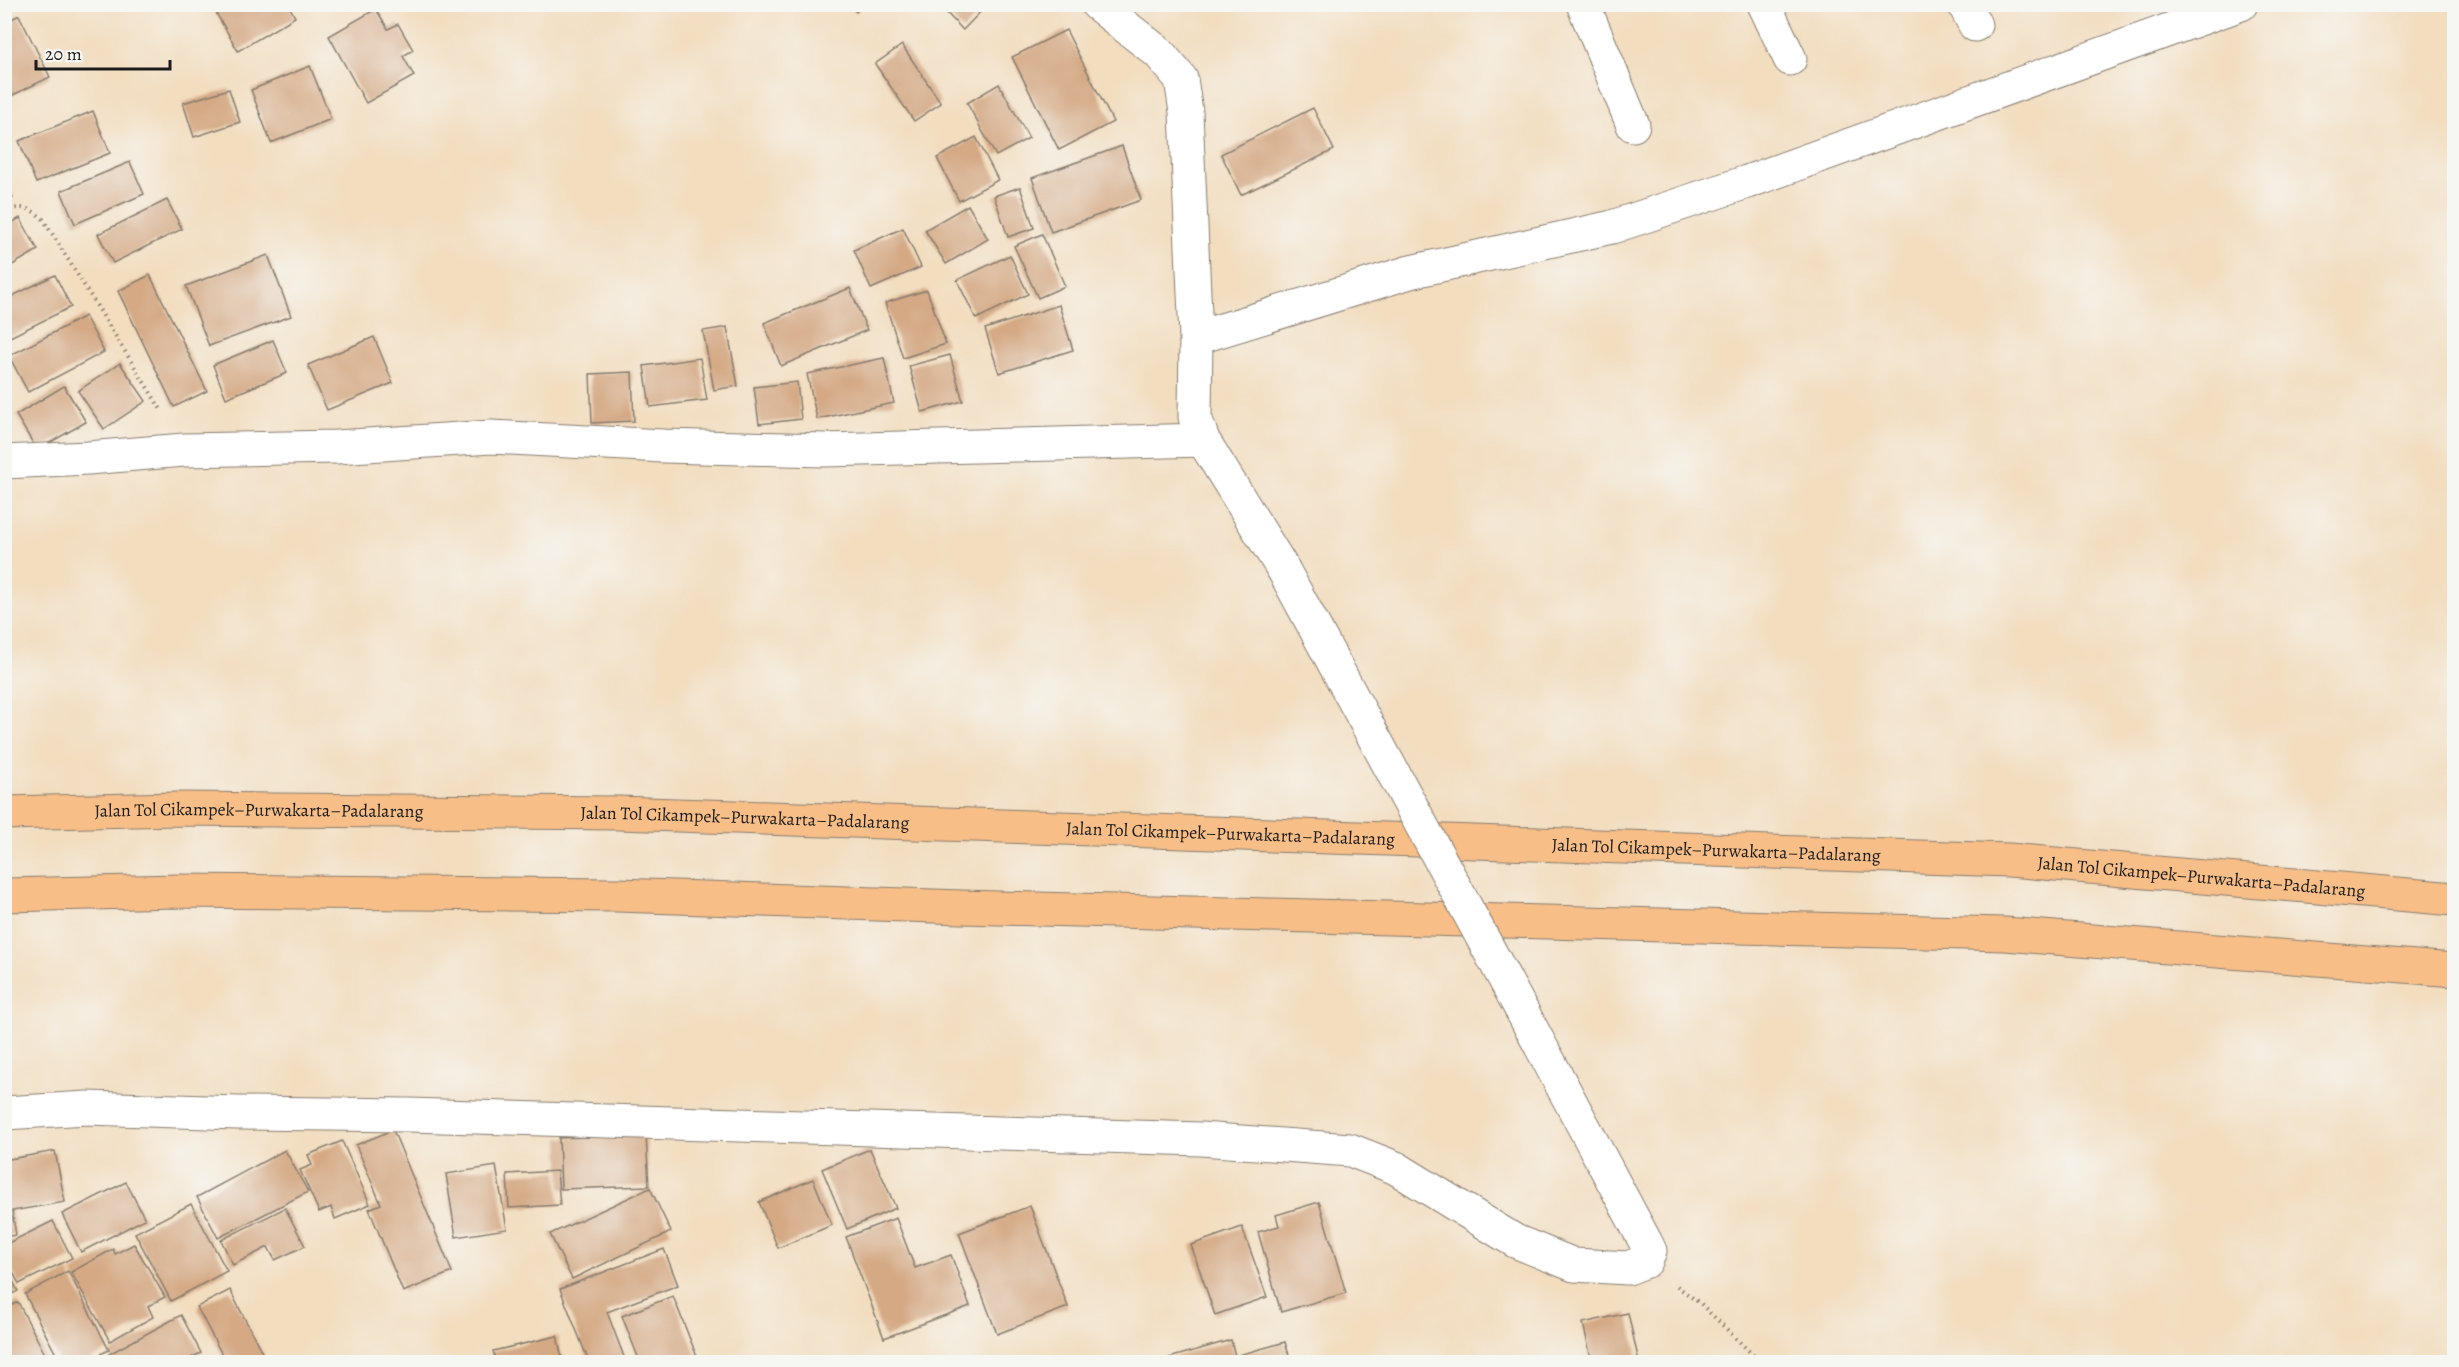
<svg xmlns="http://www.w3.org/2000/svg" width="2459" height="1367" viewBox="0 0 2459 1367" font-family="Alegreya,serif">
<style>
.building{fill:#d4a984}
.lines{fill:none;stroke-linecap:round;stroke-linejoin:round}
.minor-casing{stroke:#877c6e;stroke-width:35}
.highway-casing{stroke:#877c6e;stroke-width:35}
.path{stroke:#877c6e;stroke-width:4;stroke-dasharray:1.5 4.5;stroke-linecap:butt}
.minor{stroke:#fff;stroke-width:33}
.highway{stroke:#f7be88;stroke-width:33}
.minor-bridge-casing{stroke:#877c6e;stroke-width:35;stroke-linecap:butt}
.minor-bridge{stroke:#fff;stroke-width:33}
.labels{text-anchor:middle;stroke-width:4.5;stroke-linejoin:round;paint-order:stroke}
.street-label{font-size:18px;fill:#1c1c1c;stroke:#f6f6f2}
</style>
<rect width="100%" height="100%" fill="#f6f6f2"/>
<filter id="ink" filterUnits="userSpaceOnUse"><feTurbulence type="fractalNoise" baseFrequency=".0167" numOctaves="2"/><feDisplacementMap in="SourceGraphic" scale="12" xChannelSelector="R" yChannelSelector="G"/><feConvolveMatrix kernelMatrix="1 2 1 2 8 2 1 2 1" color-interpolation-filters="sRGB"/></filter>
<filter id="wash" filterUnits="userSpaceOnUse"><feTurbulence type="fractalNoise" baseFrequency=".008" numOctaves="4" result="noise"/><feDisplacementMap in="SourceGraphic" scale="24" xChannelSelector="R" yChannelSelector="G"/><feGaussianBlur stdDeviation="1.35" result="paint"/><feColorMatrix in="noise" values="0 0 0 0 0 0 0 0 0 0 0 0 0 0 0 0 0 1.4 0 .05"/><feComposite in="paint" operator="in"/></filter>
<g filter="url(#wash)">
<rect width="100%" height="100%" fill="#f2ddbf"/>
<g id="blocks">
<!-- building -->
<g class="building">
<path d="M231,4H288L295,17L238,51L216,13Z"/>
<path d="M848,4H863L856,12Z"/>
<path d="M938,4H988L963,30Z"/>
<path d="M376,9L388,29L398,24L413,50L403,56L414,76L366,103L329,36Z"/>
<path d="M19,15L50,77L11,96L4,83V23Z"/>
<path d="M1066,30L1113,122L1059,150L1012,57Z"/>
<path d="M902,45L941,103L914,121L875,64Z"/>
<path d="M310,66L331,119L271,143L251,90Z"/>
<path d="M999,84L1029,138L996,156L967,103Z"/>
<path d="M229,89L240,122L194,137L183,103Z"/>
<path d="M1313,108L1334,150L1241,195L1221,154Z"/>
<path d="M93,111L110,153L36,183L19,141Z"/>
<path d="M976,137L998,180L959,201L937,158Z"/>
<path d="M1122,146L1141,200L1051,232L1032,178Z"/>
<path d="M130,162L144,194L75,224L61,191Z"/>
<path d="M5,177L13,198L5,202Z"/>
<path d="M1020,187L1034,228L1008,237L994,196Z"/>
<path d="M167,200L182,229L113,263L98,234Z"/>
<path d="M968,205L988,239L946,264L925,230Z"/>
<path d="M20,218L38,250L4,270V227Z"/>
<path d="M903,228L921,267L871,289L854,250Z"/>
<path d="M1042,234L1065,286L1038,298L1014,246Z"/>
<path d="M268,255L291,316L209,346L186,286Z"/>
<path d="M1010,255L1028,294L976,319L957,280Z"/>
<path d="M55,275L71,307L4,340V300Z"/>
<path d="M150,275L207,391L174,407L118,291Z"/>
<path d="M850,288L867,330L781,366L764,323Z"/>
<path d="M927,290L946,344L903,358L885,303Z"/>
<path d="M1059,305L1073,350L999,373L985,329Z"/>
<path d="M85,316L104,352L28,392L9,356Z"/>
<path d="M727,327L738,386L714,390L703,331Z"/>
<path d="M374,337L393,383L327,410L308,365Z"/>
<path d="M273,340L287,373L226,398L213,365Z"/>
<path d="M950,355L963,401L922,412L909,366Z"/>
<path d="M700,358L707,400L650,407L644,366Z"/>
<path d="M884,358L894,403L817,419L807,374Z"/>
<path d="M120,363L146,401L104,429L78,391Z"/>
<path d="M632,372L634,421L592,423L590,374Z"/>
<path d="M797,382L801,419L759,424L754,387Z"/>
<path d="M64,386L86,422L37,450L16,415Z"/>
<path d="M393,1130L452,1272L403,1292L369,1209L381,1204L356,1145Z"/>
<path d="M646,1135L649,1186L561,1189L559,1138Z"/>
<path d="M342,1141L370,1204L335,1219L331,1207L319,1212L300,1170L312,1165L308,1155Z"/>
<path d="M870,1149L896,1208L847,1229L822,1169Z"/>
<path d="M285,1150L308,1192L218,1238L197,1197Z"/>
<path d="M55,1151L65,1202L12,1211L16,1235L4,1237V1160Z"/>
<path d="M496,1166L507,1229L456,1237L446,1174Z"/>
<path d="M557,1171L560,1205L509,1208L507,1174Z"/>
<path d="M813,1179L832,1225L778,1248L759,1202Z"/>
<path d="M126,1182L145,1219L81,1252L62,1214Z"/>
<path d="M650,1188L671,1232L572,1279L550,1234Z"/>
<path d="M1319,1202L1346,1293L1281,1312L1258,1232L1279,1226L1276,1215Z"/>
<path d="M191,1204L227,1271L171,1301L135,1233Z"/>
<path d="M1030,1206L1068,1307L997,1334L959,1233Z"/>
<path d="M285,1208L305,1246L275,1260L268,1247L233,1265L221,1240Z"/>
<path d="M896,1218L915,1268L951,1255L970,1306L884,1338L846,1237Z"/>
<path d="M53,1221L72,1258L19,1284L4,1255V1245Z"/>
<path d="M1242,1227L1267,1297L1215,1315L1191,1245Z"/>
<path d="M134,1244L165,1297L148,1306L153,1317L110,1341L71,1272L113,1249L115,1254Z"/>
<path d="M664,1249L678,1285L607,1312L626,1362H589L560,1289Z"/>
<path d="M4,1265L18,1291L4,1298Z"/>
<path d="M68,1271L109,1350L84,1362H60L25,1294Z"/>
<path d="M230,1290L267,1362H226L197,1307Z"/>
<path d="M673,1296L699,1362H640L622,1316Z"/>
<path d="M18,1302L49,1362H4V1309Z"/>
<path d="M1628,1313L1639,1362H1592L1583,1323Z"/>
<path d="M181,1315L201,1353L183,1362H114L109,1354Z"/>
<path d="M557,1336L563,1362H496L493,1351Z"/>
<path d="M1231,1340L1235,1356L1285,1342L1291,1362H1170L1169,1358Z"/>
</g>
</g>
</g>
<g filter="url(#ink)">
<use href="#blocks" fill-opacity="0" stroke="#877c6e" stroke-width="1.5"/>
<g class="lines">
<defs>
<g id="minor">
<path d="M1097,4L1159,53L1181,79L1186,112L1196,338L1195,417L1203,440L1283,569"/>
<path d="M1583,4L1633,125"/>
<path d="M1764,4L1790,59"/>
<path d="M1964,4L1975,25"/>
<path d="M1196,338L1410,272L1612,227L1747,182L2241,4"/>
<path d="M4,462L88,458L184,450L336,447L491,437L663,446L825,450L1203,440"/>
<path d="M4,1113L87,1108L238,1113L409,1115L1201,1139L1350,1150L1396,1168L1515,1241L1574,1265L1628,1268L1646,1261L1650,1251L1645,1241L1522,1011"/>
</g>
<g id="highway">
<path id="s1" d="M4,813L178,809L618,813L2009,860L2454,899"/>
<path d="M4,895L179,891L617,895L962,907L2005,934L2454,970"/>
</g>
</defs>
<!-- minor casing -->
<use href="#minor" class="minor-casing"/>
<!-- highway casing -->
<use href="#highway" class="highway-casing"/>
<!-- path -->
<g class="path">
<path d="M4,212C21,205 30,207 43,219L162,411"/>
<path d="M1677,1286L1702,1305L1760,1362"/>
</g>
<!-- minor -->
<use href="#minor" class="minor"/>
<!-- highway -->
<use href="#highway" class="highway"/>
<defs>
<path id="minor-bridge" d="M1283,569L1522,1011"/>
</defs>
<!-- minor-bridge casing -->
<use href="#minor-bridge" class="minor-bridge-casing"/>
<!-- minor-bridge -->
<use href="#minor-bridge" class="minor-bridge"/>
</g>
</g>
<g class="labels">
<!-- street labels -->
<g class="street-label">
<text dy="6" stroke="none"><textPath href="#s1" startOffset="255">Jalan Tol Cikampek–Purwakarta–Padalarang</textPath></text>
<text dy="6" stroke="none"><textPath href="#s1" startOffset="741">Jalan Tol Cikampek–Purwakarta–Padalarang</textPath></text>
<text dy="6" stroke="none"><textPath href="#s1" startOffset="1227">Jalan Tol Cikampek–Purwakarta–Padalarang</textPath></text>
<text dy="6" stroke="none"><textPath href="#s1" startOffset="1713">Jalan Tol Cikampek–Purwakarta–Padalarang</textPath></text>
<text dy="6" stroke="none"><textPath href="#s1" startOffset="2199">Jalan Tol Cikampek–Purwakarta–Padalarang</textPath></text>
</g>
</g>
<!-- margin -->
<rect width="2459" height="1367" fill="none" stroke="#f6f6f2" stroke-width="24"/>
<!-- scale -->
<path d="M36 60v9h134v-9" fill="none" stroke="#1c1c1c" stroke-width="3"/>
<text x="45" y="60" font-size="18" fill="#1c1c1c" stroke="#f6f6f2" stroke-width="4.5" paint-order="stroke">20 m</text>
</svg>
